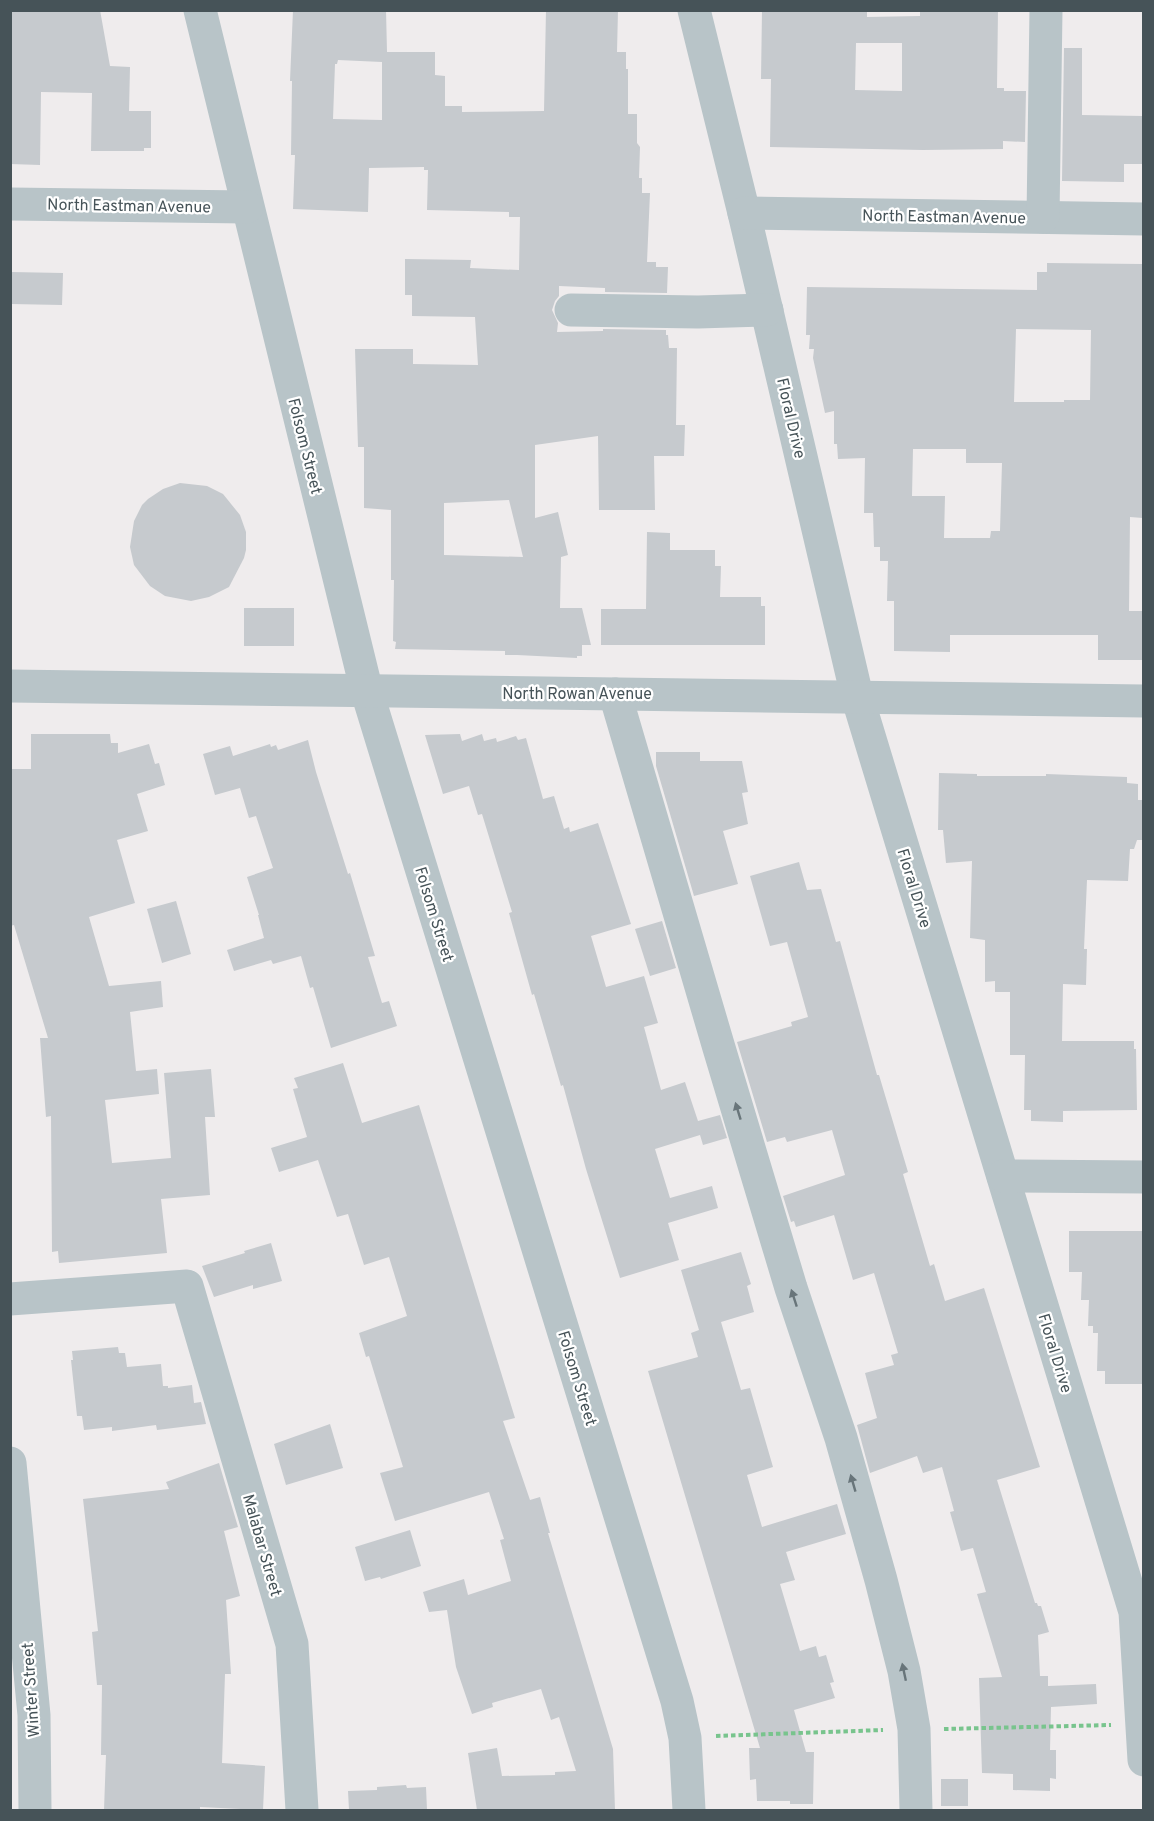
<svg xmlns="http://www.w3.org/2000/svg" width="1154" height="1821" viewBox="0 0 1154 1821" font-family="Overpass,sans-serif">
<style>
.building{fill:#c6cace;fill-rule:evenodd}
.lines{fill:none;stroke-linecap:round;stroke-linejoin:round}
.path{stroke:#78c48d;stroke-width:4;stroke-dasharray:4.5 3;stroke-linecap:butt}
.minor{stroke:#b8c4c8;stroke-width:33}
.oneway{fill:#68757a}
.labels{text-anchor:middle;stroke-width:4.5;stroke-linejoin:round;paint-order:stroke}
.street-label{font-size:16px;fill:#465358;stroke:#fff}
</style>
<rect width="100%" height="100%" fill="#efeced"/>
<!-- building -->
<g class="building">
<path d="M10,10H100L110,66L130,67L129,111H151V148H144V151H91L92,93L41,92L40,165L10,164Z"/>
<path d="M293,10H386L387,52H435V75L445,76V106H462V112L544,111L546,10H618L617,52H626V69H628V114H637V143L640,147L639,178H642V193H650L647,262H656V267H668L667,293L605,292V288L559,286V296L555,301L552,310L558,323L557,332L603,331V329L666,330V335H668L669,348H677L676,425H685L684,456H654L655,510H599L598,436L535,445V518L558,512L568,555L561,557L560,608H582L591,645H582V656H577V658L517,655H505V651L395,649L396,642L393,641L394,580H391V510L364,508V447H358L355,349H413V364L478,365L475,317L412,316V295H405V259L471,260L470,268L519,270L520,217H509V212L427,210L428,170H424V167L369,168L368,212L293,209L295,155H291L292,81H290ZM338,60L382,62V120L333,119L335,64H337ZM509,500L523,557L444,555V503Z"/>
<path d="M762,10H867V17L920,16V10H998L997,88H1004V91H1026L1025,142L1003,141V149L923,150L770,147L771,79H761ZM856,43H902V91L855,90Z"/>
<path d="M1064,48H1082V115L1143,116V164H1124V182L1062,181Z"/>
<path d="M1047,263L1142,264L1143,518L1130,517L1129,611H1143V660H1098V635H950V652L894,651V601H887L888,561H880V547H874L873,513H864L865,458L838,459L837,444H834V411L825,413L813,358L814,349H809L810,335H806L807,287L1037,290V272H1047ZM1016,329L1091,330L1090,400H1064V402H1014ZM913,449H966V463H1002L1000,531H991L990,538H944L945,496H912Z"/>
<path d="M11,272L63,273L62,305L11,304Z"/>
<path d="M180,483L207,486L223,494L240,515L246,532V550L244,558L229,587L209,597L191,601L165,596L150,586L134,565L130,547L134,521L142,505L148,499L163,489Z"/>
<path d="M647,532L670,533V550H715V566H721L720,597H761V606H765V645H601V609H646Z"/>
<rect x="244" y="608" width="50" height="38"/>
<path d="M31,734H110L111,743H118V753L149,744L155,764L159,763L165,785L137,794L148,831L117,840L135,903L89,917L109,986L161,981L163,1007L130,1012L136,1071L157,1069L159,1094L105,1100L112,1163L171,1158L164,1073L211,1069L215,1117H205L210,1195L161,1199L167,1253L59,1263L58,1251L52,1252L51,1116L46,1117L40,1038H48L14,925L10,926V769H31Z"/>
<path d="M460,734L462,741L482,734L484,741L496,738L497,742L516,736L518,740L526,738L543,799L554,796L564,829L569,827L570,832L598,823L631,924L591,936L606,987L644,976L658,1023L644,1027L661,1090L685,1082L698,1121L720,1115L727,1138L703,1145L700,1135L655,1149L670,1198L712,1186L718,1208L668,1223L679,1260L620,1278L586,1169L563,1085L561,1086L534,994L532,995L509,913L512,912L482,814L478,815L469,786L443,794L425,735Z"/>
<path d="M308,740L316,772L348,874L350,873L375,956L368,957L382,1003L389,1001L397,1026L331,1048L313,987L310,988L301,956L273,964L271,960L234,971L227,950L264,938L258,915H259L247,877L273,868L256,816L249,818L240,788L215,795L203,754L230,746L233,756L270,744L271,747L276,745L278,750Z"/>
<path d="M656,752H700V761H742L748,792L742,793L748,824L723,831L738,884L694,896L656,766Z"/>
<path d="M939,773L977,774V776H1046V774L1127,777V783L1138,784V800H1143V840H1137L1134,849H1130L1128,881L1087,880L1084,949H1087L1086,985L1063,984L1062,1041H1134V1049H1136L1137,1110L1063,1111V1122L1031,1121V1110H1024L1025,1055H1010V992H995V981L985,982V940L970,938L972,861L946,863L943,830H938Z"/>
<path d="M799,862L807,890L821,889L836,942L840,941L877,1075H879L908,1172L903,1174L930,1266L934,1264L945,1301L984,1288L1040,1467L997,1480L1035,1603H1037L1038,1606H1041L1049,1632L1038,1635L1040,1676H1048V1686L1096,1684L1097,1704L1051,1707L1050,1750H1056V1779L1050,1778V1791L1013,1790V1774L982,1773L979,1678L1002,1677L977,1594L986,1592L973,1548L961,1551L950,1512L954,1511L942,1467L923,1473L917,1456L870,1473L857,1425L877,1418L865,1373L894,1365L891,1355L898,1353L874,1273L853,1280L834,1215L796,1227L794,1221L791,1222L783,1196L845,1175L832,1130L787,1142L785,1137L767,1142L737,1042L792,1026L791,1022L808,1017L787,942L770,946L750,876Z"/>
<path d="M176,901L191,954L162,963L147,909Z"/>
<path d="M662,921L676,968L650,976L635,929Z"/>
<path d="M343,1063L362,1123L419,1105L515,1418L503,1421L530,1500L540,1497L550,1533H548L613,1749L615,1810H477L468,1753L497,1748L502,1776L555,1775V1772L576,1771L559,1717L551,1720L541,1689L492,1703L493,1707L472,1714L456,1667L447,1610L429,1612L423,1592L464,1579L468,1595L511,1581L500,1540L504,1539L489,1492L395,1521L380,1473L403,1467L369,1356L366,1357L359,1333L407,1316L389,1257L364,1265L348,1214L337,1217L318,1160L279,1172L271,1148L307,1137L293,1089L298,1088L294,1078Z"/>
<path d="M1069,1231H1142L1143,1235V1384H1105V1371H1097L1098,1333H1093V1326H1088L1089,1300H1081L1082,1272H1069Z"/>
<path d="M271,1243L282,1281L253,1289V1285L214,1297L202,1266L245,1253L244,1251Z"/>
<path d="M741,1252L751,1284L747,1286L754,1312L721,1322L741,1390L750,1388L773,1467L747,1475L762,1527L837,1504L846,1534L786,1552L795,1580L780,1584L800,1651L816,1646L819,1657L826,1655L834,1682L830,1683L835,1698L794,1710L806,1752H814L813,1804H790V1801H757L756,1779L750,1780L749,1748H760L648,1371L698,1357L691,1333L699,1330L681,1270Z"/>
<path d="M118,1347L119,1353H125L127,1367L161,1364L163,1386H168V1388L192,1385L194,1403L201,1402L206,1424L157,1430L156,1425L112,1431V1427L84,1430L82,1416H77L71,1360H73L72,1351Z"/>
<path d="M330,1424L343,1468L286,1485L274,1444Z"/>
<path d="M219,1463L238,1527L224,1531L240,1596L226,1600L231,1674H225L222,1763L265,1766L263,1810L200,1807V1810H104L106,1755H101L102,1685H97L92,1632L98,1631L83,1499L169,1489L166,1482Z"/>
<path d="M410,1530L421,1566L381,1579L380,1577L365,1581L355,1547Z"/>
<rect x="941" y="1779" width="27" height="27"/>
<path d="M406,1785L407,1788L426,1787L427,1810H349L348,1791L377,1790V1787Z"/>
</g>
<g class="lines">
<!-- path -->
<g class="path">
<path d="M944,1729L1111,1725"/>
<path d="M716,1736L883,1730"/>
</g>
<!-- minor -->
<g class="minor">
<path d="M200,10L367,692L677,1701L685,1738L689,1810"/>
<path d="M694,10L744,213L857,696L1135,1612L1144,1760"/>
<path d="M10,204L247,207"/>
<path d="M744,213L1144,219"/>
<path d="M1043,217L1046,10"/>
<path d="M571,310L698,312L767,310"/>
<path d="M10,686L1144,701"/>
<path d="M615,694L719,1048L791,1288L841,1438L881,1580L904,1671L914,1729L916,1810"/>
<path d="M1003,1176L1144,1177"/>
<path d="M10,1299L187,1286L292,1644L302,1810"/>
<path d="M10,1463L34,1715L35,1810"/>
</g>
</g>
<!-- one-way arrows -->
<defs><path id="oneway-solid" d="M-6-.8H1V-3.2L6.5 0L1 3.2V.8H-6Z" transform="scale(1.5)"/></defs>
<g class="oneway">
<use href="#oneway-solid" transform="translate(738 1111) rotate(-107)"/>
<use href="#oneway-solid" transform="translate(794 1298) rotate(-108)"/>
<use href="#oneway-solid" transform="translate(853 1483) rotate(-106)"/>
<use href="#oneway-solid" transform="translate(904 1672) rotate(-102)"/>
</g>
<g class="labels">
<!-- street labels -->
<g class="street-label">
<text transform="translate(129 205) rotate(1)" y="6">North Eastman Avenue</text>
<text transform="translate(944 216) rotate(1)" y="6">North Eastman Avenue</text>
<text transform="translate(792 418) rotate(77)" y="6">Floral Drive</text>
<text transform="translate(306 446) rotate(76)" y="6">Folsom Street</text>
<text x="577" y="699">North Rowan Avenue</text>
<text transform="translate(915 888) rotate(73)" y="6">Floral Drive</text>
<text transform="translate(435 914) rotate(73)" y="6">Folsom Street</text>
<text transform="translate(1056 1353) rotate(73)" y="6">Floral Drive</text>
<text transform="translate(578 1378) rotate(73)" y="6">Folsom Street</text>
<text transform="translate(263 1545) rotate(74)" y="6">Malabar Street</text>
<text transform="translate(30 1690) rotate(-94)" y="6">Winter Street</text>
</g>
</g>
<!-- border -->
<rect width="1154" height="1821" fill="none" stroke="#465358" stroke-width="24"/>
</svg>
